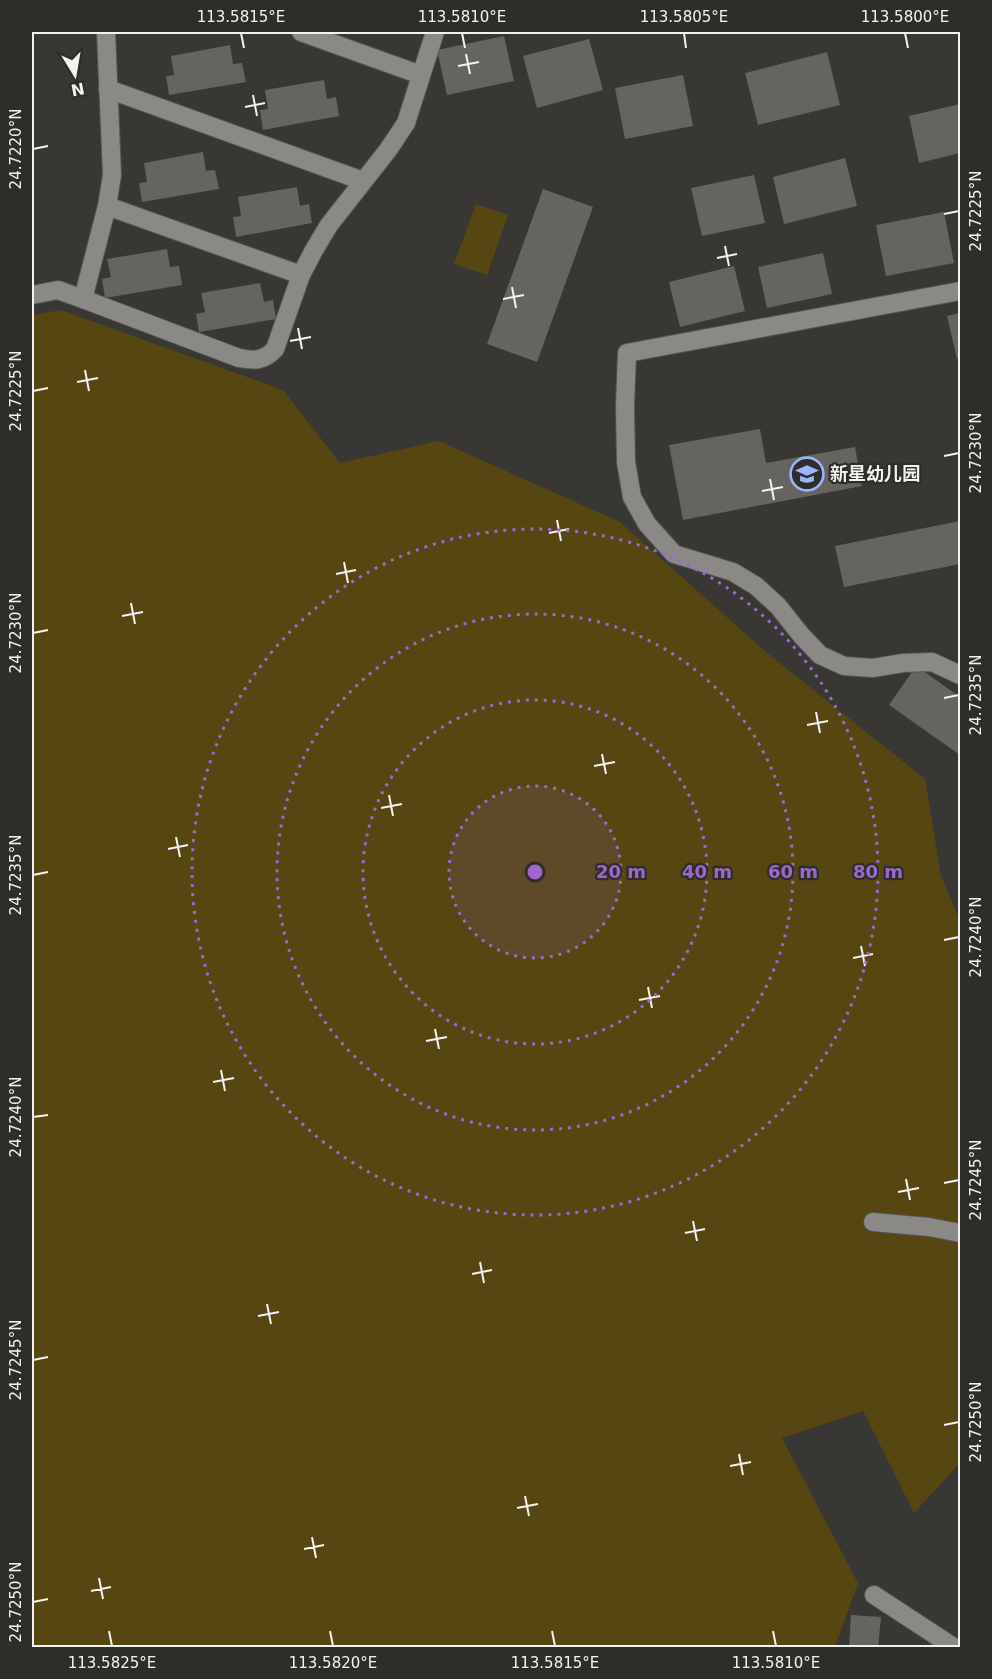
<svg xmlns="http://www.w3.org/2000/svg" width="992" height="1679" viewBox="0 0 992 1679" font-family="'DejaVu Sans','Noto Sans SC',sans-serif">
<style>
.green{fill:#564612}
.building{fill:#656460}
.lines{fill:none;stroke-linecap:round;stroke-linejoin:round}
.street-casing{stroke:#565552;stroke-width:20}
.street{stroke:#8a8985;stroke-width:18}
.ticks{fill:none;stroke:#f3f2f0;stroke-width:2}
.ring{fill:none;stroke:#9f67ce;stroke-width:3;stroke-dasharray:3 6}
.labels{text-anchor:middle;stroke-width:4.5;stroke-linejoin:round;paint-order:stroke}
.poi-label{font-size:18px;font-weight:bold;fill:#f3f2f0;stroke:#2e2d2a;text-anchor:start}
.centre{fill:#9f67ce;stroke:#2e2d2a;stroke-width:3}
.ring-label{font-size:18px;text-anchor:middle;font-weight:bold;fill:#9f67ce;stroke:#2e2d2a;stroke-width:4.5;stroke-linejoin:round;paint-order:stroke}
.neatline{fill:none;stroke:#f3f2f0;stroke-width:2}
.ticks-label{font-size:15px;text-anchor:middle;fill:#f3f2f0}
</style>
<rect width="100%" height="100%" fill="#383734"/>
<!-- green -->
<g class="green">
<path d="M476,204L508,215L487,275L454,264Z"/>
<path d="M61,310L283,390L340,463L439,441L620,522L766,652L925,779L941,876L960,921V1463L914,1513L863,1411L782,1438L858,1583L835,1647L32,1648V315Z"/>
</g>
<!-- building -->
<g class="building">
<path d="M504,36L514,81L447,95L437,50Z"/>
<path d="M589,39L603,90L537,108L523,56Z"/>
<path d="M230,45L233,64L242,63L246,82L169,95L166,76L174,75L171,56Z"/>
<path d="M827,52L840,105L758,125L745,73Z"/>
<path d="M683,75L693,126L625,139L615,88Z"/>
<path d="M324,80L327,99L336,97L339,116L263,130L260,110L268,109L265,90Z"/>
<path d="M960,104V153L919,163L909,116Z"/>
<path d="M203,152L206,171L215,170L219,189L142,202L139,183L147,182L144,163Z"/>
<path d="M845,158L857,206L784,224L773,177Z"/>
<path d="M754,175L765,223L702,236L691,188Z"/>
<path d="M297,187L300,206L309,204L312,223L236,237L233,217L241,216L238,197Z"/>
<path d="M543,189L593,207L537,362L487,344Z"/>
<path d="M944,212L954,263L886,276L876,225Z"/>
<path d="M167,249L170,267L179,266L182,285L105,298L102,279L111,277L107,259Z"/>
<path d="M823,253L832,294L767,308L758,267Z"/>
<path d="M734,266L745,311L680,327L669,282Z"/>
<path d="M260,283L264,302L273,300L276,319L199,332L196,314L205,312L201,293Z"/>
<path d="M960,313V359H957L947,316Z"/>
<path d="M760,429L766,463L855,447L862,486L683,520L669,445Z"/>
<path d="M960,521V564L844,587L835,546Z"/>
<path d="M916,666L960,697V755L889,705Z"/>
<path d="M851,1615L881,1617L878,1648H849Z"/>
</g>
<g class="lines">
<defs>
<g id="street">
<path d="M106,32L112,175L107,206L83,299L239,358C254,361 264,361 275,349L301,275L314,250L329,225L388,150L406,123L435,32"/>
<path d="M301,32L421,75"/>
<path d="M108,89L363,181"/>
<path d="M107,206L301,275"/>
<path d="M960,291L627,353L625,406L626,462L632,497L647,524L674,554L733,572L756,586L778,606L801,635L820,655L844,666L873,668L903,663L932,662L960,675"/>
<path d="M32,295L58,290L83,299"/>
<path d="M873,1222L929,1227L960,1233"/>
<path d="M874,1595L955,1648"/>
</g>
</defs>
<!-- street casing -->
<use href="#street" class="street-casing"/>
<!-- street -->
<use href="#street" class="street"/>
</g>
<!-- ticks -->
<path class="ticks" d="M241,33L244,48M462,33L465,48M684,33L686,48M905,33L908,48M466,54L470,74M458,66L479,62M253,95L257,116M245,107L265,103M33,149L48,146M944,214L959,211M725,246L729,266M717,258L737,254M512,287L516,308M503,299L524,295M298,328L302,349M290,341L311,337M85,370L89,391M77,382L98,378M33,391L48,388M944,456L959,453M770,479L774,500M762,491L783,487M557,520L561,541M549,533L569,529M344,562L348,583M336,574L356,570M131,603L135,624M122,616L143,612M33,633L48,630M944,698L959,695M816,712L820,733M807,725L828,721M602,754L606,774M594,766L615,762M389,795L393,816M381,808L402,804M176,837L180,857M168,849L188,845M33,875L48,872M944,940L959,937M861,946L865,966M853,958L873,954M648,987L652,1008M639,1000L660,996M435,1029L439,1049M426,1041L447,1037M221,1070L225,1091M213,1082L234,1078M33,1117L48,1115M906,1179L910,1200M944,1183L959,1180M898,1192L919,1188M693,1221L697,1241M685,1233L705,1229M480,1262L484,1283M472,1274L492,1270M267,1304L271,1324M258,1316L279,1312M33,1360L48,1357M944,1425L959,1422M739,1454L743,1475M730,1466L751,1462M525,1496L529,1516M517,1508L538,1504M312,1537L316,1558M304,1549L324,1545M99,1578L103,1599M91,1591L111,1587M33,1602L48,1599M109,1631L112,1646M330,1631L333,1646M552,1631L555,1646M773,1631L776,1646"/>
<!-- distance rings -->
<circle cx="535" cy="872" r="86" fill="#9f67ce" fill-opacity=".12"/>
<g class="ring">
<circle cx="535" cy="872" r="86"/>
<circle cx="535" cy="872" r="172"/>
<circle cx="535" cy="872" r="258"/>
<circle cx="535" cy="872" r="343"/>
</g>
<!-- icons -->
<defs>
<symbol id="school-ring" viewBox="-11 -11 22 22"><circle r="9.5" fill="#2e2d2a" stroke="#9db4fd" stroke-width="1.5"/><path d="M0-5L7-2L0 1L-7-2ZM-4 1L0 2.5L4 1V4Q0 6-4 4Z" fill="#9db4fd"/></symbol>
</defs>
<g fill-rule="evenodd">
<use href="#school-ring" x="788" y="455" width="38" height="38"/>
</g>
<g class="labels">
<!-- poi labels -->
<g class="poi-label">
<text x="830" y="480">新星幼儿园</text>
</g>
</g>
<circle cx="535" cy="872" r="9" class="centre"/>
<g class="ring-label">
<text x="621" y="878">20 m</text>
<text x="707" y="878">40 m</text>
<text x="793" y="878">60 m</text>
<text x="878" y="878">80 m</text>
</g>
<!-- border -->
<rect width="992" height="1679" fill="none" stroke="#2e2d2a" stroke-width="66"/>
<!-- north arrow -->
<g transform="translate(75 75) rotate(169)" stroke="#2e2d2a" stroke-width="4.5" paint-order="stroke">
<path d="M0-4.5L10 22L0 15L-10 22Z" fill="#f3f2f0"/>
<text y="-9" font-size="16" font-weight="bold" text-anchor="middle" fill="#f3f2f0">N</text>
</g>
<rect x="33" y="33" width="926" height="1613" class="neatline"/>
<g class="ticks-label">
<text x="241" y="22">113.5815°E</text>
<text x="462" y="22">113.5810°E</text>
<text x="684" y="22">113.5805°E</text>
<text x="905" y="22">113.5800°E</text>
<text transform="translate(16 149) rotate(-90)" y="5">24.7220°N</text>
<text transform="translate(976 211) rotate(-90)" y="5">24.7225°N</text>
<text transform="translate(16 391) rotate(-90)" y="5">24.7225°N</text>
<text transform="translate(976 453) rotate(-90)" y="5">24.7230°N</text>
<text transform="translate(16 633) rotate(-90)" y="5">24.7230°N</text>
<text transform="translate(976 695) rotate(-90)" y="5">24.7235°N</text>
<text transform="translate(16 875) rotate(-90)" y="5">24.7235°N</text>
<text transform="translate(976 937) rotate(-90)" y="5">24.7240°N</text>
<text transform="translate(16 1117) rotate(-90)" y="5">24.7240°N</text>
<text transform="translate(976 1180) rotate(-90)" y="5">24.7245°N</text>
<text transform="translate(16 1360) rotate(-90)" y="5">24.7245°N</text>
<text transform="translate(976 1422) rotate(-90)" y="5">24.7250°N</text>
<text transform="translate(16 1602) rotate(-90)" y="5">24.7250°N</text>
<text x="112" y="1668">113.5825°E</text>
<text x="333" y="1668">113.5820°E</text>
<text x="555" y="1668">113.5815°E</text>
<text x="776" y="1668">113.5810°E</text>
</g>
</svg>
